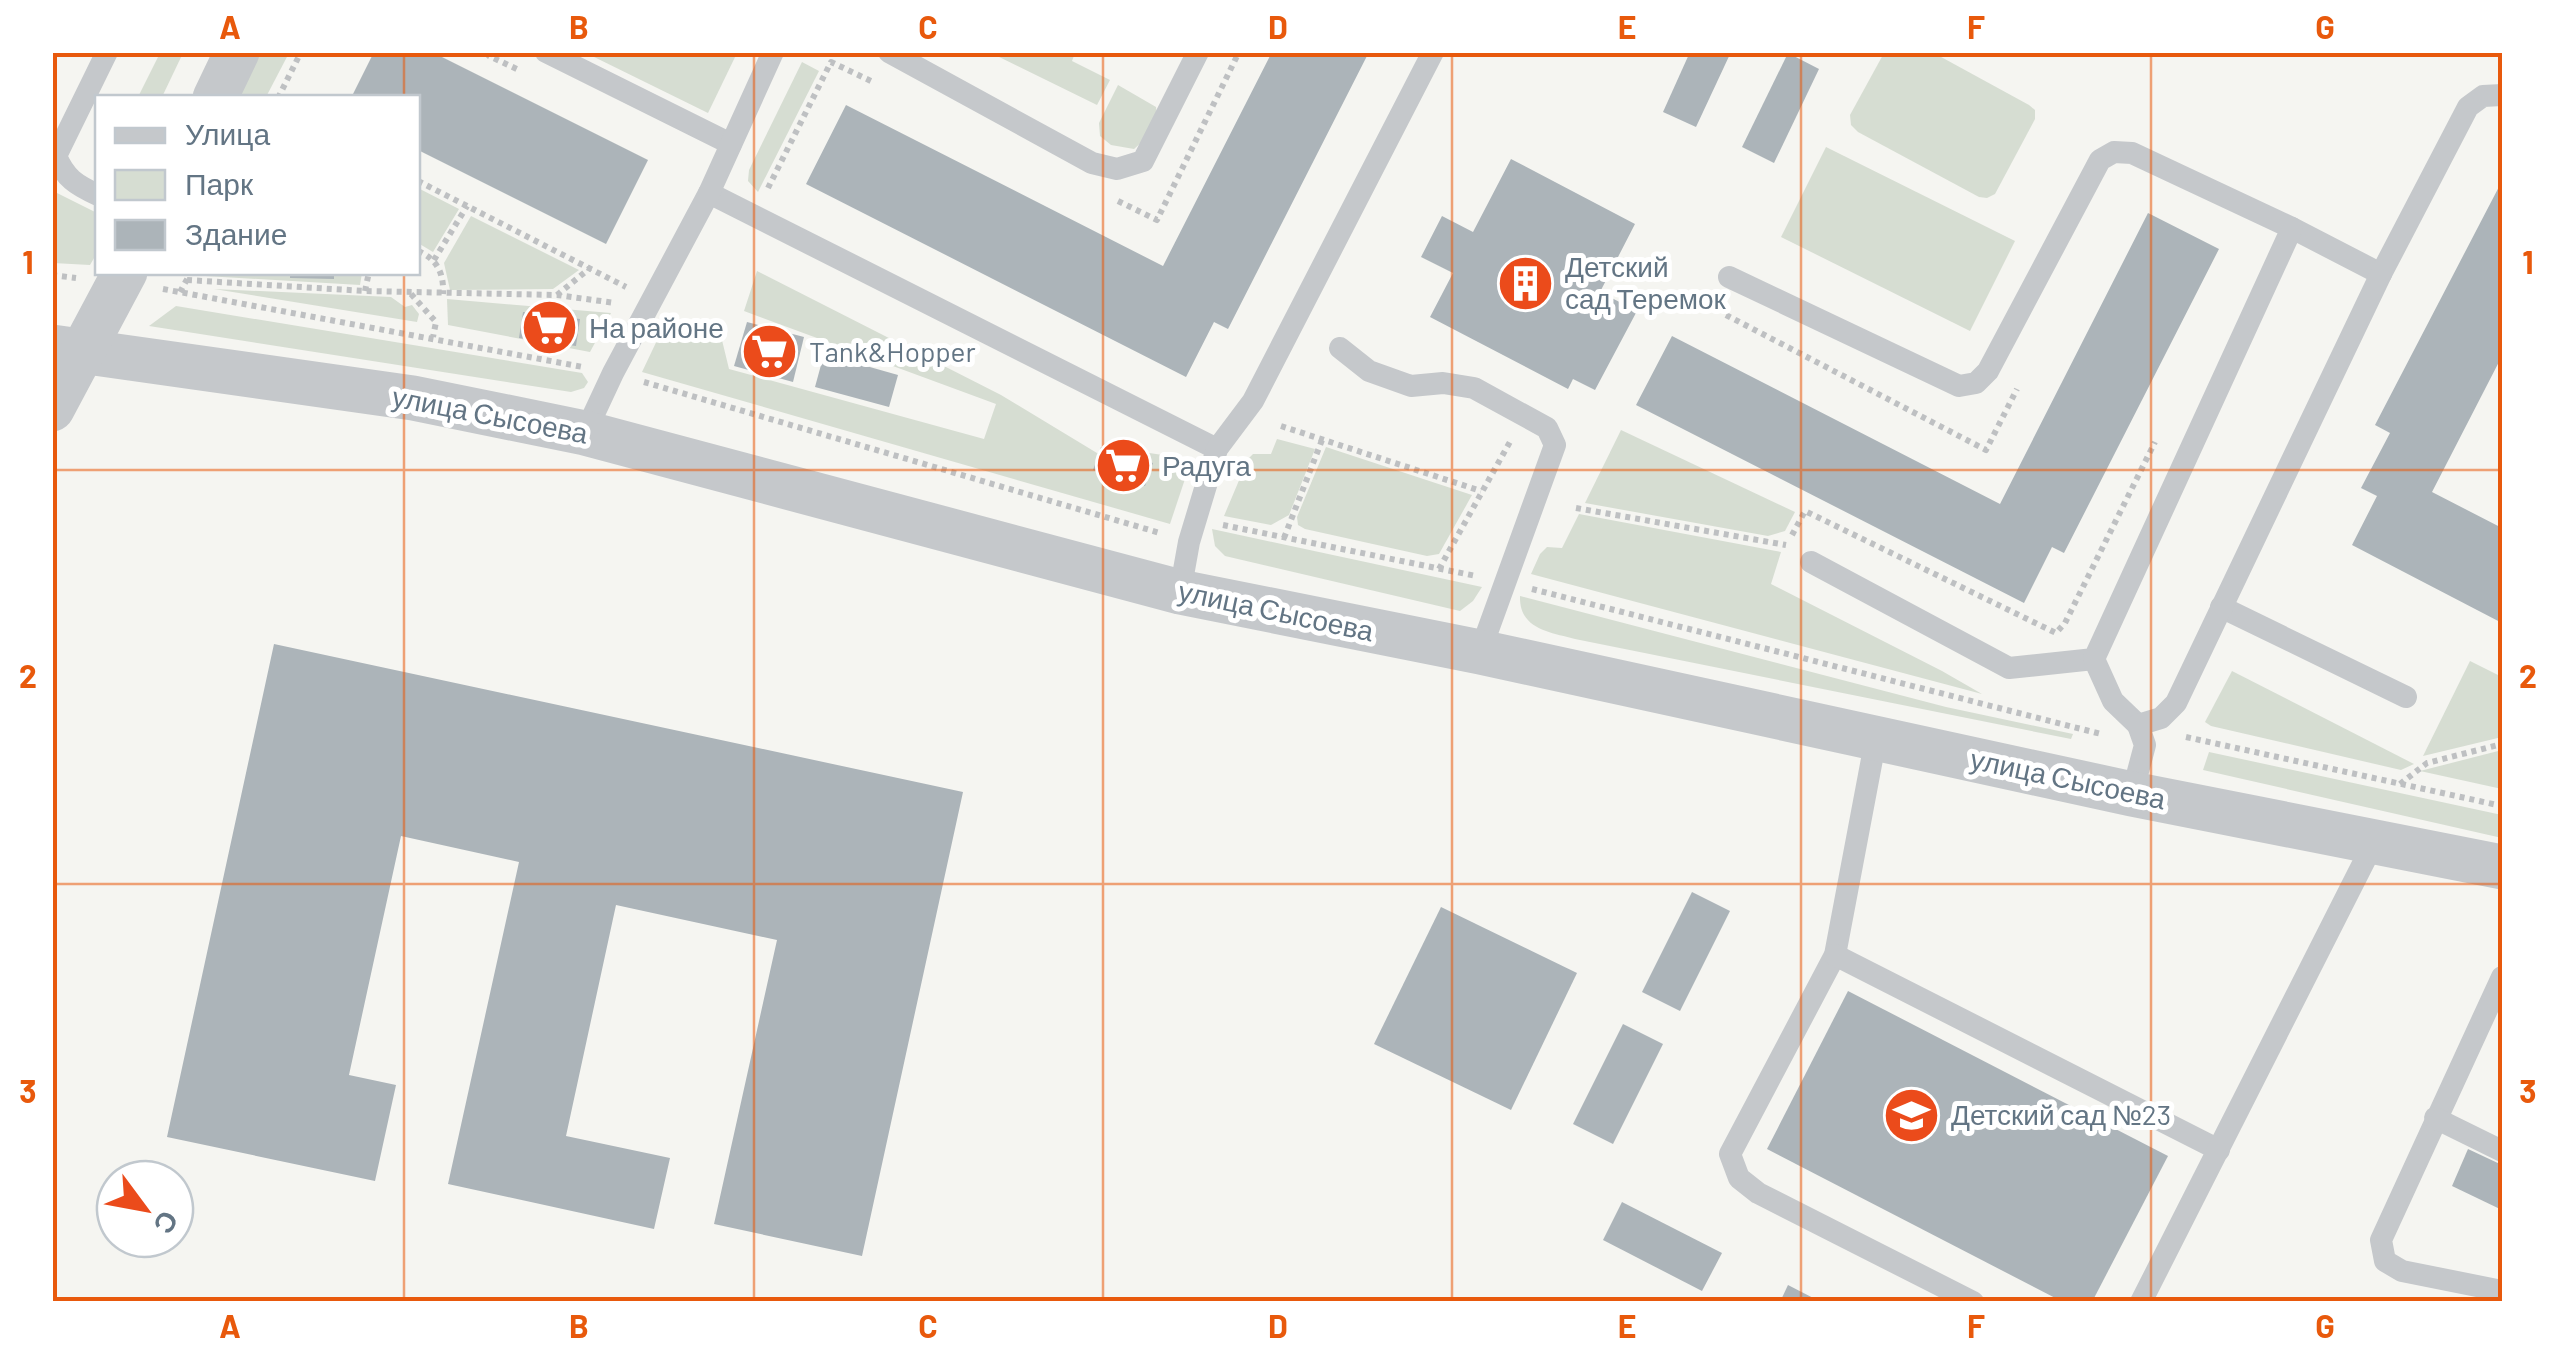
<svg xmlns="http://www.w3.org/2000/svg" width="2555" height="1354" viewBox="0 0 2555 1354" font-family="Barlow,sans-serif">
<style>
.green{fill:#d6ddd2}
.building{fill:#acb4b9}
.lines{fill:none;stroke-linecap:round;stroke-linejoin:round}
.path{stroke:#bec0c2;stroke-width:6;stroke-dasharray:5 5;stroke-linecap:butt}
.service{stroke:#c5c8cb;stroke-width:22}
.minor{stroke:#c5c8cb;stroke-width:45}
.grid{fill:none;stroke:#e8590c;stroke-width:2.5;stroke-opacity:0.55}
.labels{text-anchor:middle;stroke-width:10;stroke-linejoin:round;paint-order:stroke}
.poi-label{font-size:28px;fill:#637584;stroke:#fff;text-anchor:start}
.street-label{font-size:28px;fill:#637584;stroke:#fff}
.neatline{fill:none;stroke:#e8590c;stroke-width:4}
.grid-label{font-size:32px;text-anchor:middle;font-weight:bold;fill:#e8590c}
</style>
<rect width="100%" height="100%" fill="#f5f5f1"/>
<!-- green -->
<g class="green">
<path d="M1932,52L2029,105L2035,110V119L1995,194L1987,198L1979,197L1858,132L1851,125L1850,115L1884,53Z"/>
<path d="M160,53H183L162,97H138Z"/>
<path d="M258,53H289L266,97L235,98Z"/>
<path d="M586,53H737L708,113Z"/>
<path d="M991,53H1075L1072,61L1110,80L1097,105Z"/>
<path d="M802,62L819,71L758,192L748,181L749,170Z"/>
<path d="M1118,85L1156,107C1159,123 1146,139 1134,149L1111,145L1100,136L1099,123Z"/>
<path d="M1826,147L2015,241L1970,331L1781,237Z"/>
<path d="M418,188L459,209L433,252L418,243Z"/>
<path d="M53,191L97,213V253L90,265L53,263Z"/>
<path d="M471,216L579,270L553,289L450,290L444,263Z"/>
<path d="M757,271L1001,395L1130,473L1143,452L1169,456L1183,465L1185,479L1170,524L642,372L661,332L674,324L721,336L729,369L984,439L996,404L744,311Z"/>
<path d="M207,272L362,273L360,285L205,276Z"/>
<path d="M214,289L391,297L405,307L412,305L419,314L417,322Z"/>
<path d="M447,299L611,313L590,352L448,325Z"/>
<path d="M176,306L582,373L588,382L584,388L571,392L149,326Z"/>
<path d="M1621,430L1795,512L1785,531L1768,536L1585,503Z"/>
<path d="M1277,439L1315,449L1289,515L1271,525L1224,516L1248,459L1253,454H1271Z"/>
<path d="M1326,447L1472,495L1439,554L1427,556L1305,529L1298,525L1297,517Z"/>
<path d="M1579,514L1781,552L1771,584L1942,671L1982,694L1531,574L1540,554L1547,547L1562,548Z"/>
<path d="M1212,529L1482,587L1473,601L1460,611L1225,556L1215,546Z"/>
<path d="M1520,596L1946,707L2073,734L2071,739L1575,639C1549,632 1519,629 1520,596Z"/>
<path d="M2470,661L2502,677V737L2423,756Z"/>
<path d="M2232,671L2414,764L2401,770L2211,726L2205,722Z"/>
<path d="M2502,750V789L2420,771Z"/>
<path d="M2209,752L2502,815V838L2203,770Z"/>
</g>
<!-- building -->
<g class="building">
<path d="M374,52H442L440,56L648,160L606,244L418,150V98H351Z"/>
<path d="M1272,52H1369L1228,329L1214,322L1186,377L806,184L846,105L1163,266Z"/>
<path d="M1690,52H1731L1696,127L1663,112Z"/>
<path d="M1788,53L1819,69L1774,163L1742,147Z"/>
<path d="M1511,159L1635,224L1600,292L1637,311L1595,390L1573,379L1568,389L1430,317L1453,273L1421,257L1442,216L1473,232Z"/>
<path d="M2502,181V356L2432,492L2502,528V623L2352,545L2377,496L2361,488L2390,433L2375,425Z"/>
<path d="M2148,213L2219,249L2064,553L2052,547L2024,603L1636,405L1672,336L2000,504Z"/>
<path d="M290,272H334V279L290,278Z"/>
<path d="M523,312L580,319L576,346L519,338Z"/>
<path d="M747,322L804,337L793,382L734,366Z"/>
<path d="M824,354L898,375L889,407L815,387Z"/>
<path d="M1101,447L1153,463L1145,486L1093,470Z"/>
<path d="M274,644L963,792L862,1256L714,1224L777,940L616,905L566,1136L670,1158L654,1229L448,1184L519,862L401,836L349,1075L396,1085L375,1181L167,1137Z"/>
<path d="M1692,892L1730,911L1680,1011L1642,992Z"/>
<path d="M1441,907L1577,973L1511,1110L1374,1044Z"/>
<path d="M1848,991L2168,1156L2092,1302H2063L1767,1149Z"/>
<path d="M1623,1024L1663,1044L1613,1144L1573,1124Z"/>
<path d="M2468,1149L2502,1165V1210L2452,1186Z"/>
<path d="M1622,1202L1722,1253L1702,1291L1603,1240Z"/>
<path d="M1788,1285L1821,1302H1780Z"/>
</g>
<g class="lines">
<!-- path -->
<g class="path">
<path d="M491,52L489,56L519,70"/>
<path d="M278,98L301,52"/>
<path d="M418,181L626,287"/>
<path d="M768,188L831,62L873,82"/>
<path d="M1118,201L1157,220L1239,52"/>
<path d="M418,251C437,259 444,273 443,294"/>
<path d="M434,260L467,206"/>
<path d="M52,275L76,278"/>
<path d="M187,280L365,291L557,295L615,303"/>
<path d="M163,289L583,367"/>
<path d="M365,291L369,272"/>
<path d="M180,292L191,272"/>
<path d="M411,294L436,322L433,337"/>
<path d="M557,295L590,268"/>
<path d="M1726,315L1986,450L2017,389"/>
<path d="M644,382L1160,533"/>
<path d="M1281,426L1481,491"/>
<path d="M1576,508L1786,545"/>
<path d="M1223,525L1476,576"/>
<path d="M1792,535L1805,511L2056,633L2065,623L2155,442"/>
<path d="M1284,538L1322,440"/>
<path d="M1439,569L1511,440"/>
<path d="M1532,589L2101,734"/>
<path d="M2186,737L2502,806"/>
<path d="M2400,784L2427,763L2502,744"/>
</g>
<!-- service -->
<g class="service">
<path d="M546,52L731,144"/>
<path d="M889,52L1092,163L1117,169L1143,161L1198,52"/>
<path d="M709,193L1217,449"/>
<path d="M98,195C76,185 65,178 56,156L107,52"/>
<path d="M2292,228L2381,274"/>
<path d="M1729,277L1959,386L1976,383L1988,371L2100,160L2114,152L2132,153L2292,228L2094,659L2009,668L1811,562"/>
<path d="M1340,348L1369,371L1411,386L1443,383L1474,388L1547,428L1555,445L1480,652"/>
<path d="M585,433L613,373L709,193L773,52"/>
<path d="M1180,592L1189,542L1217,449L1253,401L1433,52"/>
<path d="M2221,607L2406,697"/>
<path d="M2094,659L2113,701L2138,725"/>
<path d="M1876,738L1835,955L1730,1154L1739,1178L1758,1193L1973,1302"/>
<path d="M2132,794L2145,745L2138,725L2161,718L2176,703L2381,274L2468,107L2483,96L2502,95"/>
<path d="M1835,955L2219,1150"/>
<path d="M2502,977L2381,1240L2385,1261L2402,1271L2502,1291"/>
<path d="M2435,1118L2502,1151"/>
<path d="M2141,1302L2374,842"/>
</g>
<!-- minor -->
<g class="minor">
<path d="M215,98L237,52"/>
<path d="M52,347L413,398L585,433L1180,592L1480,652L2132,794L2502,867"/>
<path d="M52,409L125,272"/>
</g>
</g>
<!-- grid -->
<path class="grid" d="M404,52V98M754,52V1302M1103,52V1302M1452,52V1302M1801,52V1302M2151,52V1302M404,272V1302M52,470H2502M52,884H2502"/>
<!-- icons -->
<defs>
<symbol id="building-disc" viewBox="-11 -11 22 22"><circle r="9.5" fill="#eb4b1b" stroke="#fff"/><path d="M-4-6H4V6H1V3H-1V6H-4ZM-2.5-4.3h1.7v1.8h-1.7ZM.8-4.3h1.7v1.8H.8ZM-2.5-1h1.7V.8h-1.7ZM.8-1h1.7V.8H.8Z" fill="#fff"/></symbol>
<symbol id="supermarket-disc" viewBox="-11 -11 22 22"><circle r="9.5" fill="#eb4b1b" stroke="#fff"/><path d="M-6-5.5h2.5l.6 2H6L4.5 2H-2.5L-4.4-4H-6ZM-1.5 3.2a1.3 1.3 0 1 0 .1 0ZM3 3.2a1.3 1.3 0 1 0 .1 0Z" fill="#fff"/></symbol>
<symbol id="school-disc" viewBox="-11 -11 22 22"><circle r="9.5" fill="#eb4b1b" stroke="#fff"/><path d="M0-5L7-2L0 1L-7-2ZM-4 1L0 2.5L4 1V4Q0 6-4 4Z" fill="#fff"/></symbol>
</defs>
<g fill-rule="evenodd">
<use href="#building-disc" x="1494" y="252" width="63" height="63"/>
<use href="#supermarket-disc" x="518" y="296" width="63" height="63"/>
<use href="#supermarket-disc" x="738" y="320" width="63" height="63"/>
<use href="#supermarket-disc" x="1092" y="434" width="63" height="63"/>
<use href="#school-disc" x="1880" y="1084" width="63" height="63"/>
</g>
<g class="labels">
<!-- poi labels -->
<g class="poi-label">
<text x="1565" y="277">Детский<tspan x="1565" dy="32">сад Теремок</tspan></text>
<text x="589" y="338">На районе</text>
<text x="809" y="362">Tank&amp;Hopper</text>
<text x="1162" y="476">Радуга</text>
<text x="1951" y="1125">Детский сад №23</text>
</g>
<!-- street labels -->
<g class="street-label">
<text transform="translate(490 415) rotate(11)" y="10">улица Сысоева</text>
<text transform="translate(1276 611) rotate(12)" y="10">улица Сысоева</text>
<text transform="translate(2068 779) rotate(12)" y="10">улица Сысоева</text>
</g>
</g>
<!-- border -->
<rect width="2555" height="1354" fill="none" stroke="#ffffff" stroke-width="110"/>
<!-- legend -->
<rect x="95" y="95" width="325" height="180" fill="#ffffff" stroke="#c1c8ce" stroke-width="2.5"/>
<rect x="115" y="128" width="50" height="15" fill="#c5c8cb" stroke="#c1c8ce" stroke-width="2.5"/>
<text x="185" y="145" font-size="30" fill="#637584">Улица</text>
<rect x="115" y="170" width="50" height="30" fill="#d6ddd2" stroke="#c1c8ce" stroke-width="2.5"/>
<text x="185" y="195" font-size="30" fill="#637584">Парк</text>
<rect x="115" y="220" width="50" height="30" fill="#acb4b9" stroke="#c1c8ce" stroke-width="2.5"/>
<text x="185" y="245" font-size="30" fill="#637584">Здание</text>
<!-- north arrow -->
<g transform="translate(145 1209) rotate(122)"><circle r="48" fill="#ffffff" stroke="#c1c8ce" stroke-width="2.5"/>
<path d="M0-8L18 38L0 25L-18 38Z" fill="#eb4b1b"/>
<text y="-15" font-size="28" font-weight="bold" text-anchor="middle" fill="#637584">С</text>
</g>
<rect x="55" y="55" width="2445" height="1244" class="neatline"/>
<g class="grid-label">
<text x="230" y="39">A</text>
<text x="579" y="39">B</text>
<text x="928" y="39">C</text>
<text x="1278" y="39">D</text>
<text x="1627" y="39">E</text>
<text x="1976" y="39">F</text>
<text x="2325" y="39">G</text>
<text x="28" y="274">1</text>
<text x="2528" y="274">1</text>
<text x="28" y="688">2</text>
<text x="2528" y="688">2</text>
<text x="28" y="1103">3</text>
<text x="2528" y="1103">3</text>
<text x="230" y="1338">A</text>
<text x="579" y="1338">B</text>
<text x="928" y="1338">C</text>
<text x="1278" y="1338">D</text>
<text x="1627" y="1338">E</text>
<text x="1976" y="1338">F</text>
<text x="2325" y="1338">G</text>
</g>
</svg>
